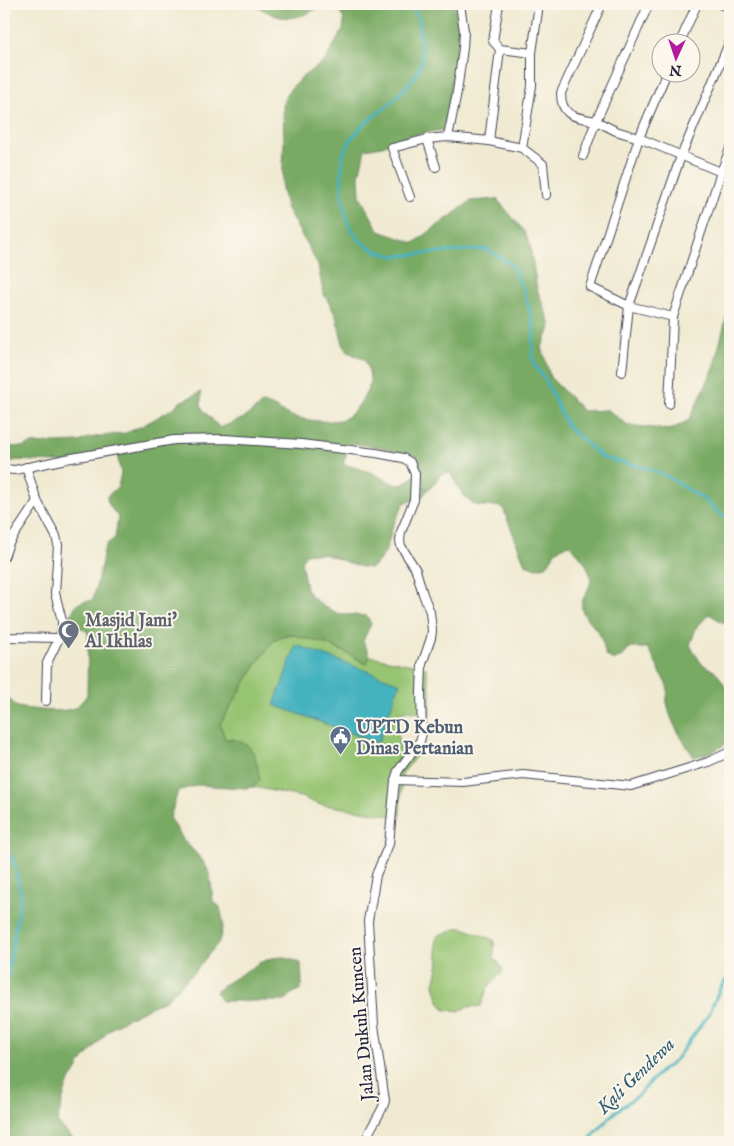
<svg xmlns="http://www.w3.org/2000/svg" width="734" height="1146" viewBox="0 0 734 1146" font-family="'IM FELL English',serif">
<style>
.green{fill:#97c472;stroke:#5c7356}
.forest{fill:#79aa64;stroke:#4e6650;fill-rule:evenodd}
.water{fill:#44b2bf;stroke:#336a7d}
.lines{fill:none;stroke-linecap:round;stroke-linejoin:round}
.stream{stroke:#44b2bf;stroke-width:3}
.street-casing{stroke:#414052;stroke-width:10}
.street{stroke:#fff;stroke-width:8}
.labels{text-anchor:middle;stroke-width:4;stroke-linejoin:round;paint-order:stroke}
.worship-label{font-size:18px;font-weight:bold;fill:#5b616d;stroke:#fbf7ec;text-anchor:start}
.service-label{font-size:18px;font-weight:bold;fill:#4e5e75;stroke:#fbf7ec;text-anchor:start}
.street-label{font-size:18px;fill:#22223b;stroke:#fbf7ec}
.water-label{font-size:19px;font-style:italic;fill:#305c70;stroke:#fbf7ec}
</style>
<rect width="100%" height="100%" fill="#fbf7ec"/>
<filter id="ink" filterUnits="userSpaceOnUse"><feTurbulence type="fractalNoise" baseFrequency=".02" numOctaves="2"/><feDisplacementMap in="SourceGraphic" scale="10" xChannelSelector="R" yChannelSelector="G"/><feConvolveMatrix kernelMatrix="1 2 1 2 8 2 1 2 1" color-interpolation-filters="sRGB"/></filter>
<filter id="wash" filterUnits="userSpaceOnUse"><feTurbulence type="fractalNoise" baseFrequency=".0096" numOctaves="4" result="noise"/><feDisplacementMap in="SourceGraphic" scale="20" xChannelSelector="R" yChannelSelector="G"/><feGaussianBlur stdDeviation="1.12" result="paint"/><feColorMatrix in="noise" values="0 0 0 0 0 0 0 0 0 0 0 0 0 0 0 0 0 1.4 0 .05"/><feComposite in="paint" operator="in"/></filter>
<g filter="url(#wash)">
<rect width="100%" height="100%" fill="#f0ead2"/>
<!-- green -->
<g class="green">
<path d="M291,634C317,639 343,650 366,664L370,656L426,668L430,690V714L409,711L400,713L398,717L399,748L420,751L402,774L400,817L318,804L301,797L254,787L260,780L235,739H225L220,724L256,665L273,641Z"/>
<path d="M458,928H463L494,940V959L498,962L503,970L501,974L488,987L481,1006L467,1007L459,1011L445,1010L439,1001L434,985L439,963L436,945L437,936Z"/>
</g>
<!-- forest -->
<g class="forest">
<path d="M255,4H454L459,33L447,115L443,130L411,135L382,146L365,149L359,176L360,196L379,231L414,243L471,201L497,199L524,231L530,245L537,289L551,326L542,347L550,377L583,411L608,410L628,425L670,430L689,420L713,370L728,311L730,312V607L724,623L709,614L696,628L690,645L701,663L717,673L727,689L730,697V741L711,753L694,757C683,740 670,723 667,702C666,697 669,692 667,686L648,648H629L623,656L615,660L606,656C604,650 604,644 601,638C597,627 585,621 582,609C580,599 588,593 590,584C594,570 578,553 569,544L555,551L549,563L546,566L537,568L525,564L503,508C494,504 489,507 479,506C465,503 457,484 450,473L441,474L430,489L423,487L428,490L421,498L404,503C401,511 396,518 393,526C387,544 388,556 371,568C346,567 332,550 306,554L301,561L306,588L310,595L324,607L340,614L367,616L371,624L363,641L370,656L367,664L343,651L326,644L290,634L282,636L273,641L256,665L220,724L225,739C255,741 255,754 260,780L254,787L245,788L197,785L178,791L170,818L183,839L202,860L207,868L210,876L213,901L220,907L222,916L223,925L219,942L194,972L167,999L124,1020L109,1030L80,1064L66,1088L57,1122L77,1142H4V675L5,694L17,707C30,709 65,714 76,707C80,704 84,699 87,695L88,633C83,627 76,627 70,622C74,605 75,602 93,600L102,561L103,553L107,544L115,538L118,517C113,510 107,505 107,496L118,487L121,473L117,454L85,459L75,463L18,460L4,463V446L22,447L31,444L79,442L88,438L126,433L144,425L172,409L180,402L201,392V406L203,410L220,428L244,418L263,403C276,406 285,416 298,418C312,421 330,423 344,419C353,416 369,392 370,382C371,376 367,367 365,360L348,352L343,344L336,316L323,292L318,265L286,207L282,189L284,143L283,106L285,97L289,90L302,77L325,61L343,29L344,20L339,9C325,3 319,8 306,14C286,22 271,16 255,4ZM350,443C373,447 410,447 418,473L402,485L394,484L370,472L343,464Z"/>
<path d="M284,957L301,963L302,981L300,990L291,994L285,1001H221L216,992L222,986L259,963L272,958Z"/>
</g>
<!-- water -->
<path class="water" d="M296,645L400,683L378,743L274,705Z"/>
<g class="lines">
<!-- stream -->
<g class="stream">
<path d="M410,4L419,19L422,60L415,77L391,103L363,125L351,139L343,155L341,191L349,226L360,241L376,251L393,256L486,249L511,264L525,294L534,327L532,356L535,366L546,381L566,424L572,431L603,458L650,469L668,477L702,498L730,522"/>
<path d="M4,849L14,861L21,895L4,997"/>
<path d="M587,1142L615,1112L637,1096L662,1070L670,1065L676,1059L709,1014L720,988L730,975"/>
</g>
</g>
</g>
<g filter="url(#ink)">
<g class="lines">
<defs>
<g id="street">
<path d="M649,4L596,121L616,131L639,138L721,172"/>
<path d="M720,4L730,8"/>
<path d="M680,42L697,4"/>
<path d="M500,49L532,53"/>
<path d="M667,72L639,138L590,287L629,306L673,317L669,404"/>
<path d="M448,137L457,92L463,48L464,31L460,4"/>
<path d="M427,139L436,167"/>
<path d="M489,141L500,49L493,41L499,4"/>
<path d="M522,148L532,86V53L539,4"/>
<path d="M583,156L596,121C577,117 561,118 561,93L602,4"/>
<path d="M410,197L392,148L427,139L448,137L489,141L522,148L543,164L546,195"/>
<path d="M673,317L721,172L730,149"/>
<path d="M622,372L629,306L681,156L730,41"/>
<path d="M4,469L15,470L66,459L174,440L225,439L301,444L376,453L403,458L410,462L415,474L414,500L401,532L400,541L401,546L416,570L423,594L430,612L432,631L431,638L422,664L421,693L422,734L420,741L398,771L395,780L389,844L376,875L368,921L374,1025L385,1101C381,1116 369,1126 366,1142"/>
<path d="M4,557L9,543L37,501"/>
<path d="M4,635L8,637L59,638L62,631V621L55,593L58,545L56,536L37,501L26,467"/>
<path d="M46,701L47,663L59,638"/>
<path d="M395,780L463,782L523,775L631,786L708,762L730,752"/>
</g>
</defs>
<!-- street casing -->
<use href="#street" class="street-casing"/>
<!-- street -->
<use href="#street" class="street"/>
</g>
</g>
<!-- icons -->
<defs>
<symbol id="mosque-pin" viewBox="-11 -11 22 30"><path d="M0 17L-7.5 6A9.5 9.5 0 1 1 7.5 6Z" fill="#6b7280" stroke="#fbf7ec"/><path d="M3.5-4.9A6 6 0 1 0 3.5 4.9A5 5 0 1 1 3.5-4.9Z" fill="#fff"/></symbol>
<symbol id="civic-pin" viewBox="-11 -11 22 30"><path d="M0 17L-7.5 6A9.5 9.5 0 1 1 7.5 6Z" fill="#5c6f8a" stroke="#fbf7ec"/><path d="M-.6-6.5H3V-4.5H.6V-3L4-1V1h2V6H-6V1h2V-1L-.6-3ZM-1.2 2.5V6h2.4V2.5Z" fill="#fff"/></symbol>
</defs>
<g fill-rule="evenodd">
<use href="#mosque-pin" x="56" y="618" width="25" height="34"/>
<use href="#civic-pin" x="328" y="724" width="25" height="34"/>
</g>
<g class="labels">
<!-- worship labels -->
<g class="worship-label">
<text x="85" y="626">Masjid Jami'<tspan x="85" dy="21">Al Ikhlas</tspan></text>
</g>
<!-- service labels -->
<g class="service-label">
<text x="356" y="733">UPTD Kebun<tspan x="356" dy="21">Dinas Pertanian</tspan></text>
</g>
<!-- street labels -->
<g class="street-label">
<text transform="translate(361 1024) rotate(-95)" y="6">Jalan Dukuh Kuncen</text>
</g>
<!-- water labels -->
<g class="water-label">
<text transform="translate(635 1075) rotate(-44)" y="7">Kali Gendewa</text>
</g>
</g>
<!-- margin -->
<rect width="734" height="1146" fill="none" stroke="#fbf7ec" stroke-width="20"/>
<!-- north arrow -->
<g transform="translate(676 58) rotate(183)"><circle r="24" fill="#fbf7ec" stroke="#a4a2a5"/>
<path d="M0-4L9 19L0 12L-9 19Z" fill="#b5179e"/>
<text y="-8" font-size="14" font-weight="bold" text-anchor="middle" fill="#22223b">N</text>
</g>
</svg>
